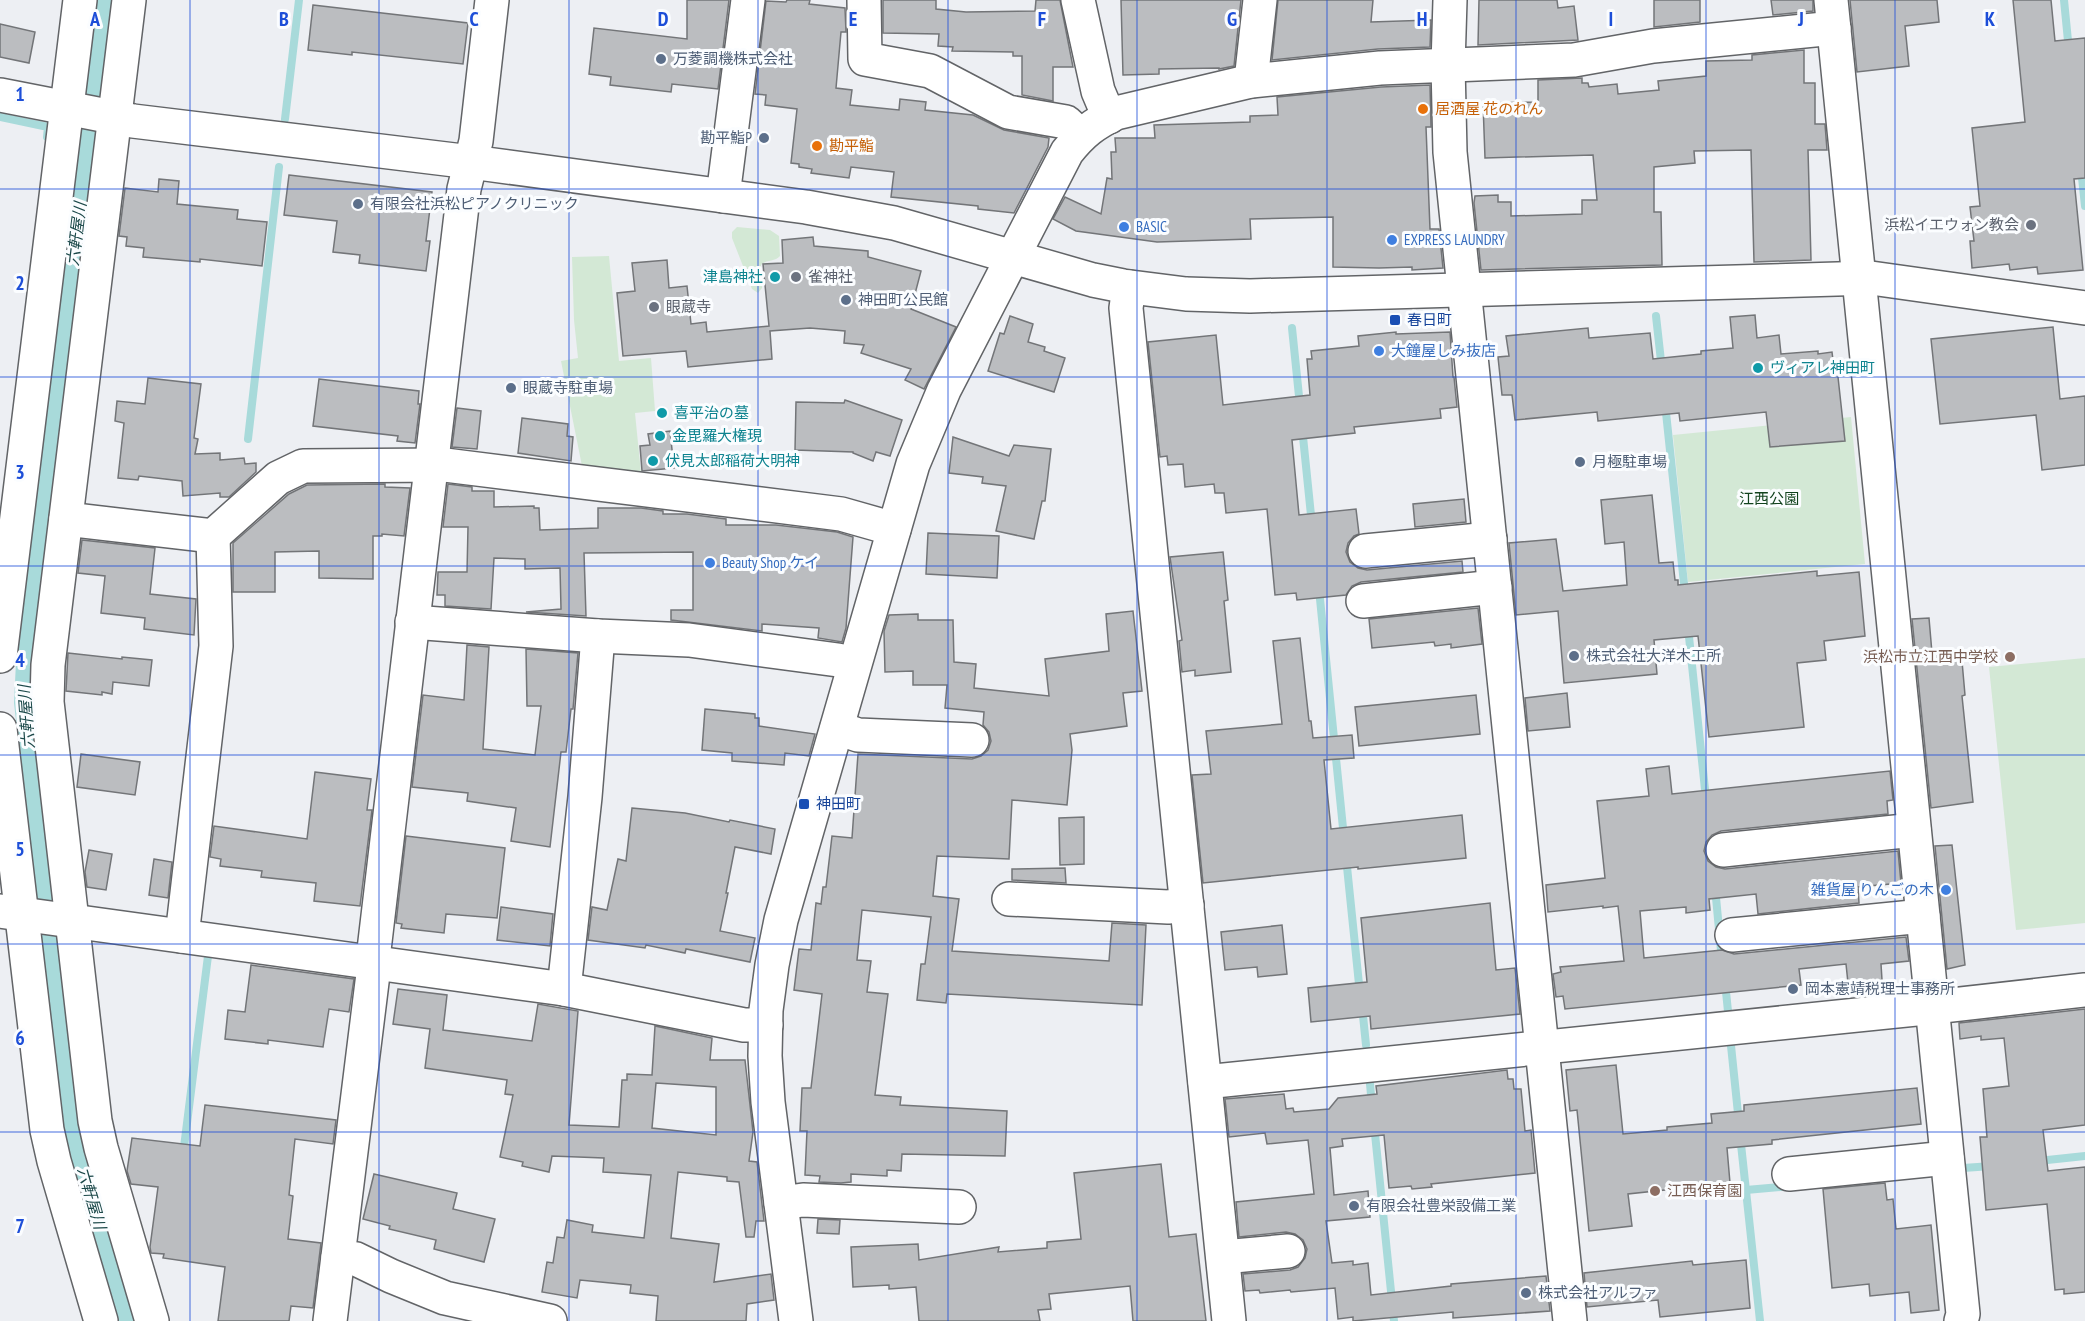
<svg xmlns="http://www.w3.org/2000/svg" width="2085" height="1321" viewBox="0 0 2085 1321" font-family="'PT Sans Narrow','Noto Sans JP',sans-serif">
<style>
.green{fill:#d3e8d5}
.water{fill:#a8dada}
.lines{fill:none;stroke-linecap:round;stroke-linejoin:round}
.stream{stroke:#a8dada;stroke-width:8}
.building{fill:#bbbdc0;stroke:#737578;stroke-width:1.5;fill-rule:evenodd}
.minor-casing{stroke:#626467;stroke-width:36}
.minor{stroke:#fff;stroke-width:33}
.grid{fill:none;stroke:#1d4ed8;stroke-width:1.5;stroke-opacity:0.55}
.service-dot{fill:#5c6f8a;stroke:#fbfdff;stroke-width:2}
.food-dot{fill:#e8710a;stroke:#fbfdff;stroke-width:2}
.worship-dot{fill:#6b7280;stroke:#fbfdff;stroke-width:2}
.shop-dot{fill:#3f7fe0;stroke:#fbfdff;stroke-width:2}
.culture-dot{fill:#0f9aa8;stroke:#fbfdff;stroke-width:2}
.transit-dot{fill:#1a4fb4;stroke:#fbfdff;stroke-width:2}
.education-dot{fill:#8d6e63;stroke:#fbfdff;stroke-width:2}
.labels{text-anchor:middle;stroke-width:6;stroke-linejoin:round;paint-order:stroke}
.service-label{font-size:15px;fill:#4e5e75;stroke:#fbfdff;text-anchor:start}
.food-label{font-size:15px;fill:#c56008;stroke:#fbfdff;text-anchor:start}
.worship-label{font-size:15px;fill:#5b616d;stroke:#fbfdff;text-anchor:start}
.shop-label{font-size:15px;fill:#366cbe;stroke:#fbfdff;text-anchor:start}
.culture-label{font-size:15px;fill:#0d838f;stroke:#fbfdff;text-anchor:start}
.transit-label{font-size:15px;fill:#164399;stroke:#fbfdff;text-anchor:start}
.park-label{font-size:15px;fill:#12431e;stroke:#fbfdff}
.education-label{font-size:15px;fill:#785e54;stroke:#fbfdff;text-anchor:end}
.water-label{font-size:16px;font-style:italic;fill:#1c494a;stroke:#fbfdff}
.grid-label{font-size:20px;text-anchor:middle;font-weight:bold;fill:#1d4ed8;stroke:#fbfdff;stroke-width:6;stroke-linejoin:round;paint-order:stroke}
</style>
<rect width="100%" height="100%" fill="#edeff3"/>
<!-- green -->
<g class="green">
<path d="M737,227L770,230L779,236L780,256C775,262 767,259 761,265L762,288L758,293L752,289L732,238V232Z"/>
<path d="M609,256L619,361L651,358L655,411L635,413L642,483L584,476L561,361L578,358L574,320L572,257Z"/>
<path d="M1851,417L1865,564L1688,582L1673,435Z"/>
<path d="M2085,658V923L2016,930L1989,667Z"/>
</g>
<!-- water -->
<path class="water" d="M96,0H113L32,664L31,703L79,1124L135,1321H118L70,1157L63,1127L14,703L16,662Z"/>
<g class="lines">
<!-- stream -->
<g class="stream">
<path d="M2064,0L2069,51"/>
<path d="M0,117L48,127L47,137"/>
<path d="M285,119L299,0"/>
<path d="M2081,168L2085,206"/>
<path d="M1656,316L1662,370"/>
<path d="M1292,328L1300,406"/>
<path d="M1665,403L1685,593"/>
<path d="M1302,427L1312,525"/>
<path d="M248,439L279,167"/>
<path d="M1319,589L1344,838"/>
<path d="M1688,627L1706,799"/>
<path d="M1346,857L1360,994"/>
<path d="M1715,887L1722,961"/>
<path d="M1725,982L1729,1021"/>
<path d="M1362,1006L1366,1045"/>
<path d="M1730,1036L1739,1123"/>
<path d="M1369,1073L1372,1106"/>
<path d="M1374,1124L1394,1321"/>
<path d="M1740,1135L1760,1321"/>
<path d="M183,1155L208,956"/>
<path d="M2038,1161L2085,1156"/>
<path d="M1963,1168L1992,1166"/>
<path d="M1746,1190L1791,1186"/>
</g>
</g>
<!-- building -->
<g class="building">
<path d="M687,0H729L718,89L672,84L671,92L610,85L611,77L589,74L594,28L687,39Z"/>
<path d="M787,0H810L809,4L845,8L846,32H841L836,88L852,90L850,105L899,110L900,99L926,102L925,110L973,115L1004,130L1049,138L1048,147L1014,213L978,209V206L891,197L894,172L851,167L849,178L811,173L812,169L799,167V164L791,163L797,109L765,105L766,95L755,94L766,1L786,2Z"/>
<path d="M883,0H936V9L966,12L1035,11L1036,0H1060L1073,67H1053V101L1022,95V56H1013V52L952,51L953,47L938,46L939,34L883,33Z"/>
<path d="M1121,0H1241L1234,66L1219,69V68L1159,69V74L1123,75Z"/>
<path d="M1278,0H1373L1371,22L1431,20L1430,47L1378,49L1272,60Z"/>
<path d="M1479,0H1557L1558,8L1574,6L1578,40L1478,45Z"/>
<path d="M1654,0H1700V22L1654,27Z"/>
<path d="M1771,0H1813V11L1773,15Z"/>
<path d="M1850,0H1937L1939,22L1905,26L1909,66L1857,72Z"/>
<path d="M2013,0H2051L2055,41L2085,38V178L2074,179L2083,270L2038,274L2037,267L2010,270L2009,264L1972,268L1970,241H1974L1970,207L1980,206L1972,128L2025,122Z"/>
<path d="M313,5L468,23L463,64L352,52V55L308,50Z"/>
<path d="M0,24L35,32L29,63L0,57Z"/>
<path d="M1804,50V83H1815V124H1825L1827,150H1808L1811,260L1754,262L1751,150L1694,151L1695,163L1654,167V212H1661L1662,265L1481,270L1474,203L1475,196L1498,195V202H1511V216L1582,214V200H1597L1593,155L1485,158L1483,103L1538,102V80L1582,78V83H1588L1589,87L1617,84L1618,94L1659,90L1658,81L1706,76V61L1752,60V55Z"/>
<path d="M1430,85L1431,127H1426L1430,229H1439L1443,268L1412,270V267L1379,268L1333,267V217L1250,219L1251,239L1157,242L1076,231L1053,219L1065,197L1101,214L1107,178L1112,179L1111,152H1116L1115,138H1155L1154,125L1250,122V116L1278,115L1277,97L1381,87Z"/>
<path d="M289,175L432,192L426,241H430L426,271L359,263L360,255L333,252L337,221L284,215Z"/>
<path d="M159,179L179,181L177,204L238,210L237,219L267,222L262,266L200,259V262L143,257L144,248L126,246L127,237L119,236L125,188L158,192Z"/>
<path d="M813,237L814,246L868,251V257L921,271L911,309L956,327L924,389L905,380L911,369L861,353L864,345L844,343L845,331L810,328L770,331L772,359L688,367L686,351L623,356L617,293L635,291L632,263L667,260L669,288L687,286L691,324L706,322L707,332L769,326L763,264L783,263L782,240Z"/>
<path d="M1755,315L1757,338L1779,335L1781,354L1818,351V354L1832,352L1834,368H1837L1845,441L1770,447L1766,412L1680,421L1679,413L1598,421L1597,412L1515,420L1512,395H1502L1498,357L1509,356L1506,336L1588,328L1589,338L1650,333L1653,359L1701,354V351L1733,348L1730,317Z"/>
<path d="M1010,316L1033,324L1028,342L1045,347L1044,351L1065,358L1054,392L988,371L1000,333L1004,334Z"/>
<path d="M2053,327L2060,399L2085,396V465L2042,470L2036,415L1940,424L1931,339Z"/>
<path d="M1396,332V334L1450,332L1453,377H1454L1457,407L1440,409L1441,418L1354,427L1355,433L1292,440L1299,515L1356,509L1359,534L1354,536L1348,543L1346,552L1350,562L1358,568L1367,570L1462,561L1463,572L1361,582L1352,586L1346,595L1297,600L1296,593L1275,595L1267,509L1226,513L1224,493H1215L1214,484L1185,487L1183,464L1168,465L1167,456L1160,457L1148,342L1216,335L1223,405L1310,395L1307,359H1312L1311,351L1359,346L1358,336Z"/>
<path d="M148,378L201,384L194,438L198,439L195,454L220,453V460L244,458L245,464L256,463V472L229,497H220V493L183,496L182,481L139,476L138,480L118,478L124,423L115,421L117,401L145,404Z"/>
<path d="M319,379L419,391L418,404H420L415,443L397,441L398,436L313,426Z"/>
<path d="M845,400L902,420L890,456L876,452L873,461L853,453V452L795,450L796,402L844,403Z"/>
<path d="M457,408L481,411L477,449L452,447Z"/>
<path d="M522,418L568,424L567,436L573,437L571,461L518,453Z"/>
<path d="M670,431L674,468L642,471L640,446L650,445L648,434Z"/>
<path d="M953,437L1009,456L1014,445L1051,449L1045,501H1042L1034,539L996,531L1006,486L982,483L983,477L949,473Z"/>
<path d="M385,484V487L410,488L404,536L382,534V536H373V579L319,578V551L275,552V592H233V543L289,494L307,485Z"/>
<path d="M448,484L472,487V491H494V507L534,506V508H539L540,530L598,528V508H641L663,511V514H687L726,519V525H776L837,532L853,537L846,628L842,642L818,638L819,628L762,624V631L671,620V610H693V552L584,553L586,616L526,612L561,609L560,568L525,569V559L494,558L491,609L445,606V595H437L438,572H467L468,527H443Z"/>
<path d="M1652,495L1659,563L1673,562L1675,580H1678V585L1817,571V576L1859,572L1865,636L1824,641L1826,660L1797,663L1804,727L1709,737L1698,636L1654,640L1657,674L1564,683L1558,611L1516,615L1509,543L1556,539L1563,591L1627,585L1624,542L1605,544L1601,500Z"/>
<path d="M1464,499L1466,522L1415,527L1413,504Z"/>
<path d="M928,533L999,536L997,578L926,574Z"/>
<path d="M82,540L155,548L150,594L196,599L194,635L144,629L145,618L101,613L105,576L78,573Z"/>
<path d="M1223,552L1228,600L1224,601L1231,672L1195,676V670L1182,672L1179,641L1182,640L1170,557Z"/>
<path d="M1478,608L1482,644L1451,648V644L1435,646L1434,642L1372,648L1369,619Z"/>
<path d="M1133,611L1142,691L1123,693L1127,726L1070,734L1072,750L1067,805L1012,800L1009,859L937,856L933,896L959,899L952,951L1109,961L1112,923L1146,925L1142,1005L947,994L946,1003L917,1000L921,964H925L931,917L862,910L857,960L871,961L867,992L888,994L875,1095L901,1097L900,1105L1007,1111L1005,1156L902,1154L901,1171L887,1170V1176L851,1174V1182L841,1183L819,1182L820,1176L805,1175L807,1131H800L802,1088H811L822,994L794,990L799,949L811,950L816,903L821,904L823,887H826L832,836L852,838L858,754L972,759L981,756L988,750L991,741L989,732L983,725L984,712L945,708L947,685H913V671L885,672L884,631L889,615L918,614V620H953L954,662L976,664L974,688L1049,696L1045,659L1109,651L1106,614Z"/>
<path d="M1929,618L1932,653L1961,650L1965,695L1962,696L1973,802L1931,808L1912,619Z"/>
<path d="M1300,638L1309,721H1311L1313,738L1352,735L1354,758L1324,760L1331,829L1462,815L1466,858L1358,869V867L1203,883L1192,775L1211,774L1206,731L1282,724L1273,641Z"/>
<path d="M467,645L489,647L483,749L535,755L541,706H527L526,649L578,653L573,709H571L566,752H561L550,847L511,841L516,808L467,801L468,793L412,787L423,695L464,700Z"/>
<path d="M68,653L122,659V657L152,660L149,686L113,682L112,694L102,692V695L66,691Z"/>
<path d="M1567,693L1570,727L1528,731L1525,698Z"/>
<path d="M1476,695L1480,734L1359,746L1355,707Z"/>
<path d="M705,709L755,714V718H759V726L815,734L809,756L785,753L784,765L732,761V753L702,750Z"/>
<path d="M81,754L140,762L135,795L77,787Z"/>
<path d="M1669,766L1672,794L1890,771L1893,800L1887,801L1888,814L1721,831L1712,835L1706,842L1704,851L1708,861L1716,867L1725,869L1898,851L1901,883L1858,887L1859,903L1758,914L1756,894L1709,899L1710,910L1686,913V907L1640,911L1644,958L1722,950L1734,954L1906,937L1909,961L1881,964L1882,980L1848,983L1846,964L1799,969L1801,985L1565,1009L1563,996L1556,997L1553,974L1561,972L1560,967L1624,961L1618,906L1603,908V906L1548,912L1546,885L1605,878L1597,801L1649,796L1646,769Z"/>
<path d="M315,772L371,779L367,810H372L360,906L314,901L316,883L261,877L262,871L220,866L221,859L210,857L214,826L307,839Z"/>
<path d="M632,808L685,813L729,822L730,820L775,829L771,854L735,847L726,893H728L720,931L755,938L750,962L686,949L685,953L646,945L645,948L588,940L592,907L607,910L618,859L626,861Z"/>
<path d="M1084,817V864L1060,865L1059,818Z"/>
<path d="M406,836L505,848L497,918L446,914L444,933L401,928L402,924L396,923Z"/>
<path d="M1952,845L1965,965L1947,969L1935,846Z"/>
<path d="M89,850L112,854L106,890L87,887L85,872Z"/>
<path d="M154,859L172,862L168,898L149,895Z"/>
<path d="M1065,868L1066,883L1012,880V869Z"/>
<path d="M1490,903L1496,970L1515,968L1520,1014L1371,1029L1370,1016L1311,1022L1308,988L1367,982L1361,918Z"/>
<path d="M501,907L553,914L550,946L497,940Z"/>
<path d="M1282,925L1287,974L1258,977L1257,967L1225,970L1221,932Z"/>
<path d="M251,965L354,979L349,1012L329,1009L323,1047L268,1040V1044L225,1039L228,1010L245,1012Z"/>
<path d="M398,989L447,995L443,1030L532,1041L538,1004L578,1011L569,1125L619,1127L622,1080H627V1074L652,1075L655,1026L712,1038L710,1060H745L753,1132L749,1161L757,1162L764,1221H756L754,1237H746L739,1182L727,1181V1177L678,1172L671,1238L719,1244L714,1282L771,1274L774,1300L747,1304L746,1321H656L658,1296L630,1293L631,1285L580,1280L577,1298L542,1292L547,1262L553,1263L557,1237L564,1238L567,1220L593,1225L592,1232L644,1238L651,1175L603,1172L604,1158L552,1156L549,1172L522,1166L523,1162L500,1157L513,1095L505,1094L507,1080L425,1068L430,1029L393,1024ZM656,1083L716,1087V1135L652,1128Z"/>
<path d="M2085,1009V1125L2043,1130L2048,1171L2085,1167V1292L2064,1294V1289L2055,1290L2047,1204L1986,1210L1980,1137H1987L1983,1089L2009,1086L2004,1038L1981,1040V1036L1960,1039L1959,1023Z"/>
<path d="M1616,1065L1623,1134L1667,1130V1127L1712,1123L1711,1114L1744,1111V1105L1917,1088L1921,1124L1772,1140V1144L1727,1148L1730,1183L1628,1194L1632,1226L1589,1231L1577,1110L1570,1111L1566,1070Z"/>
<path d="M1507,1070L1508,1079H1513L1514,1089H1521L1525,1131L1531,1130L1535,1173L1431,1184L1432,1187L1412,1189L1411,1186L1389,1188L1384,1135L1342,1139L1343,1146L1330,1148L1334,1195L1368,1191L1370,1217L1326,1221L1332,1263L1353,1261V1265L1368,1263L1371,1295L1451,1286V1284L1546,1276L1550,1311L1453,1318V1312L1353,1321V1317L1338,1319L1335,1288L1291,1292L1290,1290L1260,1293L1259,1290L1245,1291L1243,1274L1290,1270L1298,1267L1305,1258L1307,1249L1303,1240L1295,1234L1286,1232L1239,1237L1236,1202L1314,1194L1308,1140L1267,1144L1265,1133L1229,1137L1225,1099L1284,1094L1286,1109L1293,1108L1294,1112L1317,1110L1329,1109L1338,1098L1377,1094L1376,1086Z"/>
<path d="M205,1105L336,1120L333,1144L295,1139L289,1195L293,1196L288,1239L321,1243L313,1308L291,1306L289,1321H218L225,1267L163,1258L164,1254L151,1253L150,1247L158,1187L131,1184L127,1171L132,1138L200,1146Z"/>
<path d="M1161,1164L1169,1237L1196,1234L1206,1321H1133L1130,1286L1049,1294L1051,1309L1038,1310L1040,1321H919L916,1287L889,1289V1285L853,1287L851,1247L918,1244L919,1260L999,1247L998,1252L1047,1248V1242L1081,1239L1074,1173Z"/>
<path d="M374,1174L457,1193L453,1209L495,1219L484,1262L434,1249L436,1240L389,1229L390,1226L363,1219Z"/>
<path d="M1885,1183L1887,1200L1893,1199L1896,1229L1931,1225L1939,1310L1911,1313L1909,1292L1870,1296L1869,1284L1832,1288L1823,1189Z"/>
<path d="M818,1219L840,1220L839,1234L817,1233Z"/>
<path d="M1746,1260L1750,1308L1660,1317L1658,1300L1587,1307L1584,1273L1692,1261L1693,1265Z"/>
</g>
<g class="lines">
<defs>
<g id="minor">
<path d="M129,0L48,665L47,702L95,1121L101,1148L152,1321"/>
<path d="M864,0L865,59L930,71L1008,112L1066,122L1080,135"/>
<path d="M1078,0L1098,91L1109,117"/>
<path d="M1450,0L1448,65L1450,152L1570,1321"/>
<path d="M1831,0L1963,1314L1961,1321"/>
<path d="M1251,81L1260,0"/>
<path d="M0,95L133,121L471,162L806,207L894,223L1093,280L1123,286L1186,294L1250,296L1871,278L2085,308"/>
<path d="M723,196L748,0"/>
<path d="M1129,287L1126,308L1229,1321"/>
<path d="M66,519L213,536L278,478L303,466L445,465L841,514L894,529"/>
<path d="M1365,551L1490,539"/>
<path d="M1363,601L1495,587"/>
<path d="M412,622L598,636L689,640L838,660L854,665"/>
<path d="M0,656L80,0"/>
<path d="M837,728L858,735L972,740"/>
<path d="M0,729L47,1130L54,1161L101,1321"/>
<path d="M1723,850L1914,830"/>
<path d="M1009,899L1168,907L1187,905"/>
<path d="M0,911L564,989L744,1025H766"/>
<path d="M1732,935L1923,916"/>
<path d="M182,936L216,646L213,536"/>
<path d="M564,989L585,797L598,636"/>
<path d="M1205,1082L1916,1009L2085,990"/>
<path d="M1789,1174L1947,1158"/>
<path d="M781,1203L803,1200L959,1207"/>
<path d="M338,1257L356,1259L391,1276L445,1298L550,1321"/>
<path d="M1223,1257L1288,1251"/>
<path d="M330,1321L373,974L374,950L464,189L476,141L492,0"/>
<path d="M796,1321L768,1102L765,1056L766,1010L772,965L781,920L913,464L944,390L1067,152C1083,132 1094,124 1116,113L1251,81L1380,68L1574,60L1653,46L1834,28"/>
</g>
</defs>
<!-- minor casing -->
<use href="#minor" class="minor-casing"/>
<!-- minor -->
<use href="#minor" class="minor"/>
</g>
<!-- grid -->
<path class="grid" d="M190,0V1321M379,0V1321M569,0V1321M758,0V1321M948,0V1321M1137,0V1321M1327,0V1321M1516,0V1321M1706,0V1321M1895,0V1321M0,189H2085M0,377H2085M0,566H2085M0,755H2085M0,944H2085M0,1132H2085"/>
<!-- markers -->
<g class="service-dot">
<circle cx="661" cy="59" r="6"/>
<circle cx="764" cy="138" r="6"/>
<circle cx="358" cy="204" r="6"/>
<circle cx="846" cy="300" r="6"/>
<circle cx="511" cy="388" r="6"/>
<circle cx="1580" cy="462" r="6"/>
<circle cx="1574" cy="656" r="6"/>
<circle cx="1793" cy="989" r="6"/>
<circle cx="1354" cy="1206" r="6"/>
<circle cx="1526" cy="1293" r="6"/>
</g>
<g class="food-dot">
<circle cx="1423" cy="109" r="6"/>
<circle cx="817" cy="146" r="6"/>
</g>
<g class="worship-dot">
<circle cx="2031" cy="225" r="6"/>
<circle cx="796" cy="277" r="6"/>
<circle cx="654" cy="307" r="6"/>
</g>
<g class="shop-dot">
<circle cx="1124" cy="227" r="6"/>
<circle cx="1392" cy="240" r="6"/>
<circle cx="1379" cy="351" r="6"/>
<circle cx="710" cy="563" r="6"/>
<circle cx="1946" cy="890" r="6"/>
</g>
<g class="culture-dot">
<circle cx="775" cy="277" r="6"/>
<circle cx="1758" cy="368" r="6"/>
<circle cx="662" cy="413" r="6"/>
<circle cx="660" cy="436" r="6"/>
<circle cx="653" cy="461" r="6"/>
</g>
<g class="transit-dot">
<rect x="1389" y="314" width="12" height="12" rx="3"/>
<rect x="798" y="798" width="12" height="12" rx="3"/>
</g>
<g class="education-dot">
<circle cx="2010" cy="657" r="6"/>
<circle cx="1655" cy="1191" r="6"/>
</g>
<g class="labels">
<!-- service labels -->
<g class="service-label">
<text x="673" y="64">万菱調機株式会社</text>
<text x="752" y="143" text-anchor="end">勘平鮨P</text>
<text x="370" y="209">有限会社浜松ピアノクリニック</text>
<text x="858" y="305">神田町公民館</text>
<text x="523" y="393">眼蔵寺駐車場</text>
<text x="1592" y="467">月極駐車場</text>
<text x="1586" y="661">株式会社大洋木工所</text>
<text x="1805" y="994">岡本憲靖税理士事務所</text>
<text x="1366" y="1211">有限会社豊栄設備工業</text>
<text x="1538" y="1298">株式会社アルファ</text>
</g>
<!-- food labels -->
<g class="food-label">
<text x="1435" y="114">居酒屋 花のれん</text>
<text x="829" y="151">勘平鮨</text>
</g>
<!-- worship labels -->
<g class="worship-label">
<text x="2019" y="230" text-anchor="end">浜松イエウォン教会</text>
<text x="808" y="282">雀神社</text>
<text x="666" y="312">眼蔵寺</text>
</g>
<!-- shop labels -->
<g class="shop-label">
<text x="1136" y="232">BASIC</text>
<text x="1404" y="245">EXPRESS LAUNDRY</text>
<text x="1391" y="356">大鐘屋しみ抜店</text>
<text x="722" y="568">Beauty Shop ケイ</text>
<text x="1934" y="895" text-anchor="end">雑貨屋 りんごの木</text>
</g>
<!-- culture labels -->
<g class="culture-label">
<text x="763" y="282" text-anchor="end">津島神社</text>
<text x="1770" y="373">ヴィアレ神田町</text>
<text x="674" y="418">喜平治の墓</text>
<text x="672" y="441">金毘羅大権現</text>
<text x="665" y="466">伏見太郎稲荷大明神</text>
</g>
<!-- transit labels -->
<g class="transit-label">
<text x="1407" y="325">春日町</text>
<text x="816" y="809">神田町</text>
</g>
<!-- park labels -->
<g class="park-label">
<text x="1769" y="504">江西公園</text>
</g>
<!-- education labels -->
<g class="education-label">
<text x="1998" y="662">浜松市立江西中学校</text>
<text x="1667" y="1196" text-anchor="start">江西保育園</text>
</g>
<!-- water labels -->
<g class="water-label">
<text transform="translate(76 234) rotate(-83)" y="6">六軒屋川</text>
<text transform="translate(26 717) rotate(-94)" y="6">六軒屋川</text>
<text transform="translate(92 1198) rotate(74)" y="6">六軒屋川</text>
</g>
</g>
<g class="grid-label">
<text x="95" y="26">A</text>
<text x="284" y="26">B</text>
<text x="474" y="26">C</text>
<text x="663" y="26">D</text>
<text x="853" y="26">E</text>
<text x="1042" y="26">F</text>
<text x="1232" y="26">G</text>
<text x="1422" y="26">H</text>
<text x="1611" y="26">I</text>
<text x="1801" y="26">J</text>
<text x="1990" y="26">K</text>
<text x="20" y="101">1</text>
<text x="20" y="290">2</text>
<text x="20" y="479">3</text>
<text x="20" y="667">4</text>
<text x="20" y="856">5</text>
<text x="20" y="1045">6</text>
<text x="20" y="1233">7</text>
</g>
</svg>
